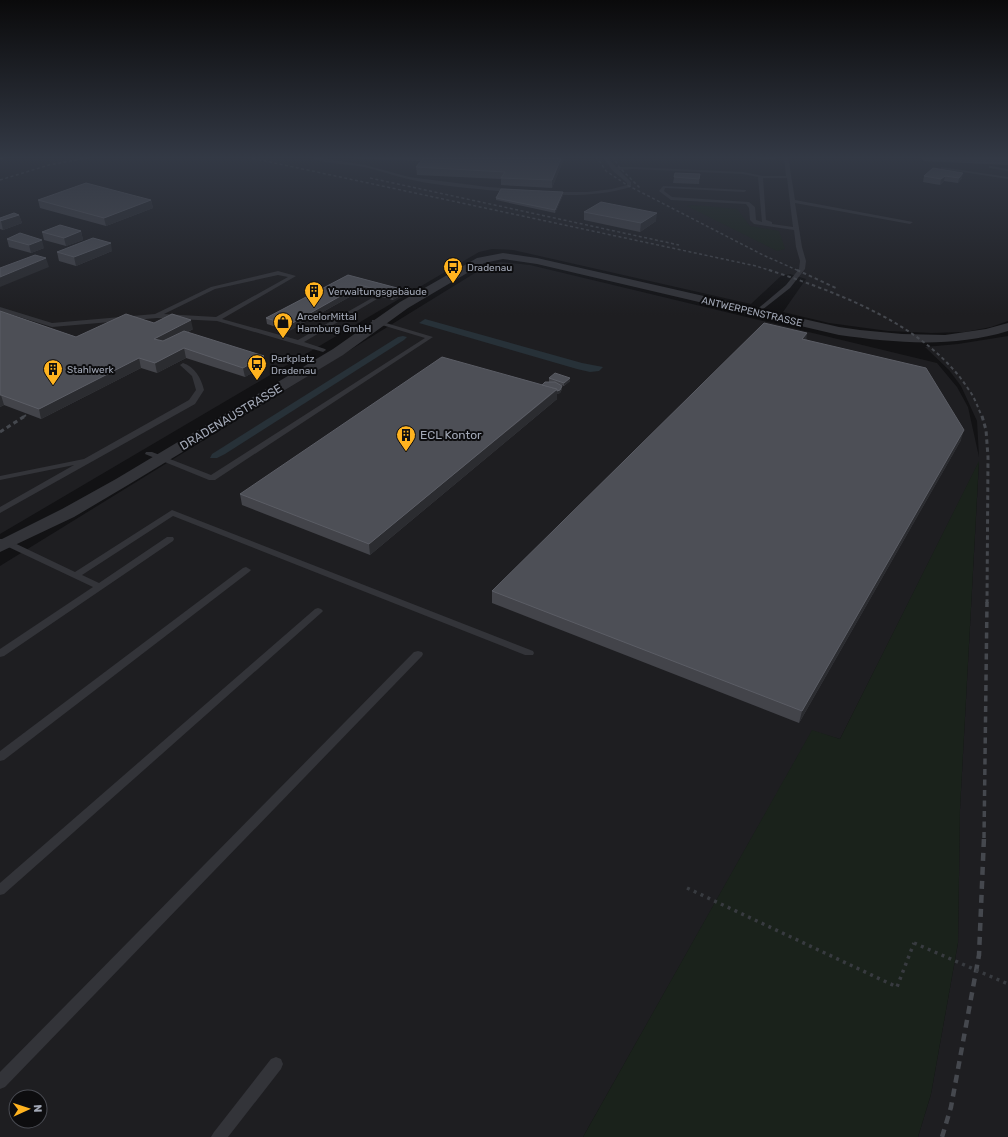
<svg xmlns="http://www.w3.org/2000/svg" width="1008" height="1137" viewBox="0 0 1008 1137" font-family="Rubik,sans-serif">
<style>
.built{fill:#1e1e21;fill-rule:evenodd}
.green{fill:#1a221b}
.water{fill:#273138}
.lines{fill:none;stroke-linecap:round;stroke-linejoin:round}
.path{stroke:#383b40;stroke-width:3.5;stroke-dasharray:3 4.5;stroke-linecap:butt}
.lane{fill:#333439;fill-rule:evenodd}
.street{fill:#333439;fill-rule:evenodd}
.rail-far4{stroke:#45484e;stroke-width:1.5;stroke-dasharray:3 2.5;stroke-linecap:butt}
.rail-far3{stroke:#45484e;stroke-width:2;stroke-dasharray:3.5 3;stroke-linecap:butt}
.rail-far2{stroke:#45484e;stroke-width:3;stroke-dasharray:4.5 3.5;stroke-linecap:butt}
.rail-far1{stroke:#45484e;stroke-width:3.5;stroke-dasharray:6 4.5;stroke-linecap:butt}
.rail{stroke:#45484e;stroke-width:4.5;stroke-dasharray:8 6;stroke-linecap:butt}
.path-bridge{stroke:#383b40;stroke-width:3.5;stroke-dasharray:3 4.5;stroke-linecap:butt}
.wall{fill:#43444a}
.shaded-wall{fill:#2b2c30}
.building{fill:#4d4f56;stroke:#5b5d65}
.labels{text-anchor:middle;stroke-width:4;stroke-linejoin:round;paint-order:stroke}
.far-poi-label{font-size:10px;fill:#a2a8b6;stroke:#0d0d0f;text-anchor:start}
.far-street-label{font-size:10px;fill:#a2a8b6;stroke:#0d0d0f}
.street-label{font-size:12px;fill:#a2a8b6;stroke:#0d0d0f}
.poi-label{font-size:12px;fill:#a2a8b6;stroke:#0d0d0f;text-anchor:start}
</style>
<rect width="100%" height="100%" fill="#121214"/>
<!-- built -->
<g class="built">
<path d="M0,156H1008V321L991,327L965,332L932,333L888,331L829,323L783,312L806,279L790,274L781,276L751,304L513,250L492,249L479,252L0,534Z"/>
<path d="M500,262L530,265L937,363L957,387L968,407L979,457L977,421L961,386L949,370L925,347L958,344L1008,336V1137H918L931,1094L958,943L960,809L979,462L840,739L812,731L583,1137H0V566L483,268ZM16,1097H40V1121H16Z"/>
</g>
<!-- green -->
<g class="green">
<path d="M693,205L737,209L750,226L779,231L785,249L777,251L687,206Z"/>
<path d="M979,461L960,809L958,943L931,1094L918,1137H583L812,730L840,739Z"/>
</g>
<!-- water -->
<g class="water">
<path d="M425,319L582,363L603,367L599,371L590,372L577,369L419,323Z"/>
<path d="M403,336L407,337L404,340L225,454L217,458H210L212,454L398,337Z"/>
</g>
<g class="lines">
<!-- path -->
<path class="path" d="M687,888L897,987L914,943"/>
<!-- lane -->
<g class="lane">
<path d="M309,156L365,165L409,177L488,187L557,192H588L612,189L627,185V183L612,170L602,156H606L616,167H633L743,172L763,176H786L784,156H788L795,200L913,222L910,224L795,203L802,247L806,261L805,269L790,288L757,314L754,312L755,311L786,285L799,269L800,261L796,247L794,230L754,224L750,220L749,208L746,204L671,200L659,191L663,186L746,190V191L744,192L667,188H665L664,191L672,197L749,202L755,207L756,220L762,222L758,177L743,174L633,169L619,170L631,182V187C588,200 542,194 498,191C469,188 438,186 408,179C394,176 379,170 364,167C350,164 319,164 309,156ZM763,178H787L793,227L772,224V222L766,220Z"/>
<path d="M991,166L1008,169V171L989,168V166Z"/>
<path d="M941,167L1008,177V179L943,169H941Z"/>
<path d="M278,271L296,276L222,319L298,340L372,298L377,299L304,342L325,349L326,350L323,352L217,321L157,318L52,327L0,311V307L52,323L155,314L211,287ZM278,275L288,277L216,317L164,314L215,289Z"/>
<path d="M372,320H376L433,337L215,480H209L145,454L146,452H152L211,475L425,338L372,322Z"/>
<path d="M183,363C195,367 201,378 204,390L195,404L0,513V507L74,465L0,480V476L84,459L189,400L196,390L192,376L180,365Z"/>
<path d="M172,510L533,651L534,653L533,655H525L173,516L82,575L99,583L167,537H173L174,539L173,541L4,656L0,657V649L93,587L0,543V539H6L75,572Z"/>
<path d="M246,567L251,570L249,572L4,760L0,761V751L243,568Z"/>
<path d="M318,608L321,609L323,611L321,613L4,894L0,895V883L315,609Z"/>
<path d="M418,651L422,652L423,654L422,656L5,1087L0,1089V1072L414,652Z"/>
<path d="M276,1057L281,1059L283,1064L281,1069L228,1137H211L214,1132L271,1059Z"/>
</g>
<!-- street -->
<path class="street" d="M503,253L537,258L839,327L860,330L902,334L945,335L986,329L1008,323V331C952,348 896,343 839,335L537,264L503,259L484,263L408,308L343,355L128,485L74,517L0,552V540L62,509L116,479L333,349L400,302L477,258Z"/>
<!-- rail-far4 -->
<g class="rail-far4">
<path d="M242,156L756,266L772,271"/>
<path d="M596,156L606,171L627,185L763,255L799,271"/>
<path d="M613,156L619,167L641,189"/>
<path d="M0,159L12,156"/>
<path d="M370,178L679,245"/>
<path d="M0,180L49,165L97,156"/>
</g>
<!-- rail-far3 -->
<g class="rail-far3">
<path d="M769,270C839,293 927,325 969,390C975,398 978,408 982,417"/>
<path d="M797,270L838,289"/>
<path d="M23,417L28,414"/>
</g>
<!-- rail-far2 -->
<g class="rail-far2">
<path d="M982,416L986,430L988,457L987,603"/>
<path d="M0,432L25,416"/>
</g>
<!-- rail-far1 -->
<path class="rail-far1" d="M984,838L987,602"/>
<!-- rail -->
<path class="rail" d="M942,1137L951,1107L979,955L984,837"/>
<!-- path-bridge -->
<path class="path-bridge" d="M914,943L1008,984"/>
</g>
<!-- wall -->
<g class="wall">
<path d="M327,156H565L552,188L501,185V179L417,175L416,167L421,161L327,157Z"/>
<path d="M703,156H776L775,159Z"/>
<path d="M921,156H1008V165L923,161Z"/>
<path d="M933,168L962,178L958,183L944,181L940,185L923,182L924,176Z"/>
<path d="M675,173L700,174L699,184L673,183Z"/>
<path d="M563,192V195L555,213L496,200V198Z"/>
<path d="M38,200H151L153,208L106,226L40,208Z"/>
<path d="M584,212L656,221L640,232L584,220Z"/>
<path d="M19,215L22,223L3,230L0,229V218Z"/>
<path d="M81,231L83,240L66,246L44,240L42,232Z"/>
<path d="M7,239L44,248L31,253L9,247Z"/>
<path d="M112,251L76,266L59,261L57,252Z"/>
<path d="M348,275L401,289L402,295L393,300L360,291L289,331L267,324L266,318Z"/>
<path d="M0,311L76,337L154,323L193,329L188,332L265,365L245,377L186,358L157,373L141,368L41,419L4,405L0,407Z"/>
<path d="M806,339L961,440L799,723L492,603V591Z"/>
<path d="M549,378H570V381L564,386L561,385L562,389L560,393L557,394V399L370,555L242,505L240,494L550,382H549Z"/>
</g>
<!-- shaded-wall -->
<g class="shaded-wall">
<path d="M562,156H565L552,188V180Z"/>
<path d="M963,173L962,178L958,183L959,178Z"/>
<path d="M945,176L944,181L940,185L941,179Z"/>
<path d="M563,192V195L555,213V210Z"/>
<path d="M151,200L153,208L106,226L104,218Z"/>
<path d="M657,213L656,221L640,232L641,223Z"/>
<path d="M19,215L22,223L3,230L1,221Z"/>
<path d="M81,231L83,240L66,246L64,238Z"/>
<path d="M42,240L44,248L31,253L29,245Z"/>
<path d="M111,243L112,251L76,266L74,257Z"/>
<path d="M46,258L49,267L0,287V277Z"/>
<path d="M360,285V291L289,331V325Z"/>
<path d="M401,289L402,295L393,300L392,294Z"/>
<path d="M191,320L193,329L156,348L154,339Z"/>
<path d="M807,333L806,343L802,339Z"/>
<path d="M184,348L186,358L157,373L155,363Z"/>
<path d="M264,356L265,365L245,377L243,368Z"/>
<path d="M139,358L141,368L41,419L39,409Z"/>
<path d="M570,378V381L564,386V383Z"/>
<path d="M562,386V389L560,393L557,394V399L370,555L369,544Z"/>
<path d="M0,395H1L4,405L0,407Z"/>
<path d="M964,430L961,440L799,723L802,711Z"/>
</g>
<!-- building -->
<g class="building">
<path d="M425,156H562L552,180L501,178L505,172L416,167Z"/>
<path d="M974,156H1008V157Z"/>
<path d="M933,168L963,173L959,178L945,176L941,179L924,176Z"/>
<path d="M675,173L700,174L699,179L674,177Z"/>
<path d="M86,183L151,200L104,218L38,200Z"/>
<path d="M501,189L563,192L555,210L496,198Z"/>
<path d="M601,202L657,213L641,223L584,212Z"/>
<path d="M14,213L19,215L0,221V218Z"/>
<path d="M60,225L81,231L64,238L42,232Z"/>
<path d="M20,233L42,240L29,245L7,239Z"/>
<path d="M93,238L111,243L74,257L57,252Z"/>
<path d="M35,255L46,258L0,277V268Z"/>
<path d="M348,275L401,289L392,294L360,285L289,325L266,318Z"/>
<path d="M0,311L76,337L126,314L154,323L172,314L191,320L154,339L163,341L184,331L264,356L243,368L184,348L155,363L139,358L39,409L1,395H0Z"/>
<path d="M764,323L807,333L802,339L926,368L964,430L802,711L492,591Z"/>
<path d="M442,357L557,389L369,544L240,494Z"/>
<path d="M555,373L570,378L564,383L549,378Z"/>
<path d="M545,382H555L562,386L560,390L557,391V389L542,385Z"/>
</g>
<!-- sky -->
<linearGradient id="sky" x2="0" y2="1"><stop stop-color="#0a0a0b"/><stop offset="0.5" stop-color="#333945"/><stop offset="1" stop-color="#333945" stop-opacity="0"/></linearGradient>
<rect width="1008" height="315" fill="url(#sky)"/>
<!-- icons -->
<defs>
<symbol id="bus-pin" viewBox="-11 -11 22 30"><path d="M0 17L-7.5 6A9.5 9.5 0 1 1 7.5 6Z" fill="#ffb31f" stroke="#0d0d0f"/><path d="M-5-6H5V4H4V6H2V4H-2V6H-4V4H-5ZM-3.5-4V0h7V-4ZM-3.5 1.2v1.5H-2V1.2ZM2 1.2v1.5H3.5V1.2Z" fill="#111"/></symbol>
<symbol id="building-pin" viewBox="-11 -11 22 30"><path d="M0 17L-7.5 6A9.5 9.5 0 1 1 7.5 6Z" fill="#ffb31f" stroke="#0d0d0f"/><path d="M-4-6H4V6H1V3H-1V6H-4ZM-2.5-4.3h1.7v1.8h-1.7ZM.8-4.3h1.7v1.8H.8ZM-2.5-1h1.7V.8h-1.7ZM.8-1h1.7V.8H.8Z" fill="#111"/></symbol>
<symbol id="shop-pin" viewBox="-11 -11 22 30"><path d="M0 17L-7.5 6A9.5 9.5 0 1 1 7.5 6Z" fill="#ffb31f" stroke="#0d0d0f"/><path d="M-5-2.5h2.3a2.7 3.5 0 0 1 5.4 0H5L5.5 6h-11ZM-1.5-2.5h3a1.5 2.3 0 0 0-3 0Z" fill="#111"/></symbol>
</defs>
<g fill-rule="evenodd">
<use href="#bus-pin" x="442" y="256" width="22" height="30"/>
<use href="#building-pin" x="303" y="280" width="22" height="30"/>
<use href="#shop-pin" x="272" y="311" width="22" height="30"/>
<use href="#bus-pin" x="246" y="353" width="22" height="30"/>
<use href="#building-pin" x="42" y="358" width="22" height="30"/>
<use href="#building-pin" x="395" y="424" width="22" height="30"/>
</g>
<g class="labels">
<!-- far-poi labels -->
<g class="far-poi-label">
<text x="467" y="271">Dradenau</text>
<text x="328" y="295">Verwaltungsgebäude</text>
<text x="297" y="320">ArcelorMittal<tspan x="297" dy="12">Hamburg GmbH</tspan></text>
<text x="271" y="362">Parkplatz<tspan x="271" dy="12">Dradenau</tspan></text>
<text x="67" y="373">Stahlwerk</text>
</g>
<!-- far-street labels -->
<g class="far-street-label">
<text transform="translate(752 311) rotate(13)" y="4">ANTWERPENSTRASSE</text>
</g>
<!-- street labels -->
<g class="street-label">
<text transform="translate(231 417) rotate(-31)" y="4">DRADENAUSTRASSE</text>
</g>
<!-- poi labels -->
<g class="poi-label">
<text x="420" y="439">ECL Kontor</text>
</g>
</g>
<!-- north arrow -->
<g transform="translate(28 1109) rotate(87)"><circle r="19" fill="#0d0d0f" stroke="#494b52"/>
<path d="M0-3L7 15L0 10L-7 15Z" fill="#ffb31f"/>
<text y="-6" font-size="11" font-weight="bold" text-anchor="middle" fill="#a2a8b6">N</text>
</g>
</svg>
